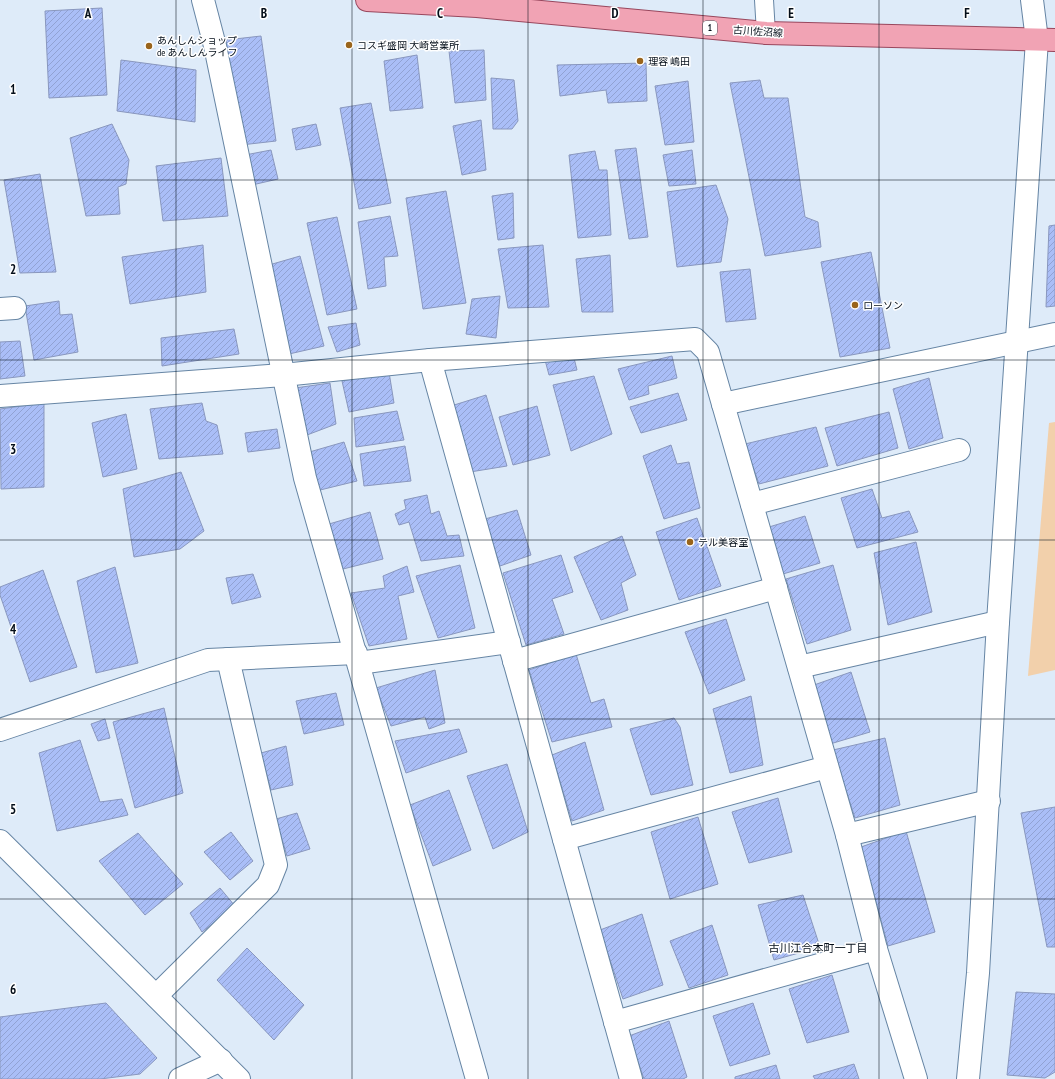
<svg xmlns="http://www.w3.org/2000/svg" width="1055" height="1079" viewBox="0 0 1055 1079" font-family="'PT Sans Narrow','Noto Sans JP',sans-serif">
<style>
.green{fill:#f2d0ab}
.building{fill:url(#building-hatch);stroke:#8997be}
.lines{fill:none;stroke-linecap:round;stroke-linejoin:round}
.service-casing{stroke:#6685a4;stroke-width:20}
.minor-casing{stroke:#6685a4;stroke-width:24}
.tertiary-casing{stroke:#6685a4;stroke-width:24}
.primary-casing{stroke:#98475d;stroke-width:24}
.service{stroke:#fff;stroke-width:18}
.minor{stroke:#fff;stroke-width:22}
.tertiary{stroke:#fff;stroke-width:22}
.primary{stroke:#f1a3b4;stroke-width:22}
.grid{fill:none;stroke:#040e19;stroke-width:1;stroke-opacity:0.55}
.poi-dot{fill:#99641b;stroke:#fff;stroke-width:1.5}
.labels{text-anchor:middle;stroke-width:3;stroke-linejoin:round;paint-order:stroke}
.shield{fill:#fff;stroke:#4f565e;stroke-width:1}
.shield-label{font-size:9px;font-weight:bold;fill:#040e19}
.street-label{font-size:10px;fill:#040e19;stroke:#fff}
.poi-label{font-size:10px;fill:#040e19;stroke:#fff;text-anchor:start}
.neighbourhood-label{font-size:11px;fill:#040e19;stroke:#fff}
.grid-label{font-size:13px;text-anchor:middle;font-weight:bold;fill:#040e19;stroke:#fff;stroke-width:3;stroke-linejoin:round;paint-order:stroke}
</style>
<defs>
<pattern id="building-hatch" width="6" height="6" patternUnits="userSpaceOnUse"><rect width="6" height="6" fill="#aabef7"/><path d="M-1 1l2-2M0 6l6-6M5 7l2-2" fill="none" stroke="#91a2d3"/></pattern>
</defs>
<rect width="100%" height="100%" fill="#deebf9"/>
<!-- green -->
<path class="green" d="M1055,422V670L1028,676L1049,423Z"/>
<!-- building -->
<g class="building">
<path d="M102,8L107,95L49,98L45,11Z"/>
<path d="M261,36L276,141L241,145L226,40Z"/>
<path d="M484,50L486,100L455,103L449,51Z"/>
<path d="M417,55L423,108L390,111L384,61Z"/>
<path d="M121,60L196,70L195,122L117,111Z"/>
<path d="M646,63L647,101L608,103L606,90L560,96L557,65Z"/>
<path d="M491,78L514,80L518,121L512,129H493Z"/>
<path d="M760,80L764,98H788L805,217L818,222L821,247L765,256L730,83Z"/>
<path d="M688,81L694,142L665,145L655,86Z"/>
<path d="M371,103L391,203L359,209L340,108Z"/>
<path d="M481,120L486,170L462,175L453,126Z"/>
<path d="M112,124L129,160L126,184L118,187L120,214L86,216L70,138Z"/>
<path d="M316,124L321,145L296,150L292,129Z"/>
<path d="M636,148L648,237L629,239L615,150Z"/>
<path d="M271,150L278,179L252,185L245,155Z"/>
<path d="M692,150L696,184L669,186L663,155Z"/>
<path d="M595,151L599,170H607L611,235L578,238L569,155Z"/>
<path d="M221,158L228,216L163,221L156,166Z"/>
<path d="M40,174L56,272L20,273L4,180Z"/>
<path d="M716,185L728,219L721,262L677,267L667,192Z"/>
<path d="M446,191L466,303L423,309L406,198Z"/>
<path d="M513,193L514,238L498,240L492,196Z"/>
<path d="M390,216L398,256L384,257L386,286L368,289L358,222Z"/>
<path d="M337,217L357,309L327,315L307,223Z"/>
<path d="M1055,225V306L1046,307L1049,226Z"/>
<path d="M203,245L206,292L130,304L122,257Z"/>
<path d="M543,245L549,307L508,308L498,249Z"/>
<path d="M871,252L890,348L840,357L821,262Z"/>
<path d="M610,255L613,312H582L576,259Z"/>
<path d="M300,256L324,346L289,354L269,265Z"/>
<path d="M750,269L756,319L726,322L720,272Z"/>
<path d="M500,296L496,338L466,334L472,299Z"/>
<path d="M59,301L60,315L72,314L78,352L34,360L25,306Z"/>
<path d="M356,323L360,345L337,352L328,327Z"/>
<path d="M234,329L239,354L162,366L161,338Z"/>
<path d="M20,341L25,376L0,379V342Z"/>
<path d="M573,354L577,370L549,375L545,360Z"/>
<path d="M672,356L677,378L648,386L649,394L629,400L618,369Z"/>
<path d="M389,372L394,403L349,412L342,381Z"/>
<path d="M594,376L612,434L571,451L553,385Z"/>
<path d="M929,378L943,438L909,449L893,389Z"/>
<path d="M330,383L336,424L307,435L295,388Z"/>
<path d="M678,393L687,420L641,433L630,407Z"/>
<path d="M486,395L507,466L470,472L451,406Z"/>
<path d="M44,403V487L1,489L0,409Z"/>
<path d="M202,403L206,421L217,425L223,454L159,459L150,409Z"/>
<path d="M537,406L550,455L513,465L499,417Z"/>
<path d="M397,411L404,440L356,447L354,418Z"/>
<path d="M889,412L898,448L837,466L825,428Z"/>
<path d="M126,414L137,469L103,477L92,423Z"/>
<path d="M816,427L828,466L759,484L745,444Z"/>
<path d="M277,429L280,448L248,452L245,433Z"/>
<path d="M344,442L357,481L316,491L306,453Z"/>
<path d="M671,445L677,464L689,462L700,508L664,519L643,456Z"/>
<path d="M405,446L411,481L364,486L360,454Z"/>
<path d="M181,472L204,531L180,549L134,557L123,489Z"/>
<path d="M872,489L882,518L909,511L918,532L857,548L841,498Z"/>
<path d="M427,495L431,514L439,511L447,536L459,535L464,556L421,561L409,522L399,525L395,514L406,509L404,500Z"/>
<path d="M517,510L531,555L500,566L485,519Z"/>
<path d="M370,512L383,559L343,569L329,524Z"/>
<path d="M805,516L820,563L783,574L769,527Z"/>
<path d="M697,518L721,586L679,600L656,532Z"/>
<path d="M622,536L636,575L621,583L628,610L601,620L574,557Z"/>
<path d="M916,542L932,612L888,625L874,553Z"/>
<path d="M561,555L573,592L552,599L564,634L526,645L503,573Z"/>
<path d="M460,565L475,628L438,638L416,576Z"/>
<path d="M833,565L851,630L807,644L786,579Z"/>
<path d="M407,566L414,592L398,596L407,639L369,646L351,593L385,588L383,576Z"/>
<path d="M115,567L138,663L96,673L77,581Z"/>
<path d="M43,570L77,667L30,682L0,595V587Z"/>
<path d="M253,574L261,597L232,604L226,578Z"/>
<path d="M726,619L745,680L709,694L685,632Z"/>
<path d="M576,654L591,703L604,699L612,727L552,742L529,670Z"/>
<path d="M435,670L445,723L429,729L425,717L391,726L376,688Z"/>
<path d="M851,672L870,732L830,744L814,685Z"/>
<path d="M336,693L344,725L304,734L296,701Z"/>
<path d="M751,696L763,765L730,773L713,709Z"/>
<path d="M164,708L183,793L135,808L113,722Z"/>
<path d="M674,718L680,727L693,785L651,795L630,729Z"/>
<path d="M105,719L110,738L98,741L91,724Z"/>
<path d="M459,729L467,752L406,773L395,741Z"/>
<path d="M885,738L900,805L855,818L833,750Z"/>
<path d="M80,740L100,802L122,799L128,815L57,831L39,753Z"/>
<path d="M585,742L604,810L572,821L552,755Z"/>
<path d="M286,746L293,785L271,790L261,753Z"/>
<path d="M507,764L528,832L493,849L467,776Z"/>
<path d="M449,790L471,850L433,866L410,805Z"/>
<path d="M778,798L792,852L749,863L732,812Z"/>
<path d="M1055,807V947H1047L1021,813Z"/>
<path d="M297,813L310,849L287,856L276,819Z"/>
<path d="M698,817L718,884L670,899L651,832Z"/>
<path d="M906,831L935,932L888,946L861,847Z"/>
<path d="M231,832L253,861L230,880L204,852Z"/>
<path d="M138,833L183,884L145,915L99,861Z"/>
<path d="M220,888L235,906L202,932L190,913Z"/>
<path d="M803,895L820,947L774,960L758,905Z"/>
<path d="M642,914L663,985L623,999L600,930Z"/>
<path d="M712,925L728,975L689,988L670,941Z"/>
<path d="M247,948L304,1005L274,1040L217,980Z"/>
<path d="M832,975L849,1032L807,1043L789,989Z"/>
<path d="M1016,992L1055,994V1072L1045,1078L1007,1075Z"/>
<path d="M106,1003L157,1058L140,1074L100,1079H0V1017Z"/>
<path d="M753,1003L770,1054L730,1066L713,1016Z"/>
<path d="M669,1021L687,1077L683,1079H644L629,1036Z"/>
<path d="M854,1064L859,1079H815L813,1076Z"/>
<path d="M776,1065L780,1079H735V1077Z"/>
</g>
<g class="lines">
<defs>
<path id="service" d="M764,0L766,33"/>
<g id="minor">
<path d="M203,0L215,46L305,478L477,1079"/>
<path d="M0,309L15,308"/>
<path d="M430,360L631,1079"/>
<path d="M0,396L283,375L430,360L695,339L708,352L847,835L876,949L916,1079"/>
<path d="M723,404L1055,334"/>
<path d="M752,504L959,450"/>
<path d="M514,661L776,588"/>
<path d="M359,663L509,642"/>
<path d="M799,667L998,622"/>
<path d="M0,730L208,660L356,653"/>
<path d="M847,835L989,801"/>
<path d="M564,839L827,767"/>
<path d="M156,996L268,885L276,865L228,659"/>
<path d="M615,1022L876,949"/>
<path d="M180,1079L221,1060"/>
</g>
<g id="tertiary">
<path d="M0,841L239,1079"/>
<path d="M968,1079L978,973L998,622L1037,40L1032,0"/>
</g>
<path id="primary" d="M367,0L477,6L766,33L1055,40"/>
</defs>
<!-- service casing -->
<use href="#service" class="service-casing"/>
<!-- minor casing -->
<use href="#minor" class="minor-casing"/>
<!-- tertiary casing -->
<use href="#tertiary" class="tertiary-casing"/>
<!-- primary casing -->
<use href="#primary" class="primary-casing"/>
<!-- service -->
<use href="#service" class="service"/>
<!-- minor -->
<use href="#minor" class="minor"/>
<!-- tertiary -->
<use href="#tertiary" class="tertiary"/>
<!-- primary -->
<use href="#primary" class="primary"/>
</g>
<!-- grid -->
<path class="grid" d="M176,0V1079M352,0V1079M528,0V1079M703,0V1079M879,0V1079M0,180H1055M0,360H1055M0,540H1055M0,719H1055M0,899H1055"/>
<!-- markers -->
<g class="poi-dot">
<circle cx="349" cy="45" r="4"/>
<circle cx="149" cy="46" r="4"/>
<circle cx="640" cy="61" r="4"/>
<circle cx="855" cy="305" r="4"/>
<circle cx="690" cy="542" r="4"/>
</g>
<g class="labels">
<!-- shield labels -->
<rect class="shield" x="703" y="21" width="14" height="14" rx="3"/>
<g class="shield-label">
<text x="710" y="31">1</text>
</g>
<!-- street labels -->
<g class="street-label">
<text transform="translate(758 31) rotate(4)" y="4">古川佐沼線</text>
</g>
<!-- poi labels -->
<g class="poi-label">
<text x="157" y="44">あんしんショップ<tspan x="157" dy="12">de あんしんライフ</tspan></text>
<text x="357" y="49">コスギ盛岡 大崎営業所</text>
<text x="648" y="65">理容 嶋田</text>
<text x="863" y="309">ローソン</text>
<text x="698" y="546">テル美容室</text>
</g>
<!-- neighbourhood labels -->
<g class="neighbourhood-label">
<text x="818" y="952">古川江合本町一丁目</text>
</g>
</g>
<g class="grid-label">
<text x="88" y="18">A</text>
<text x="264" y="18">B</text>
<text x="440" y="18">C</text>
<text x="615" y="18">D</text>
<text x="791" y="18">E</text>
<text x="967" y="18">F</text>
<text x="13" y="94">1</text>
<text x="13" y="274">2</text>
<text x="13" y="454">3</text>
<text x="13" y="634">4</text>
<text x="13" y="814">5</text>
<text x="13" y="994">6</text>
</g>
</svg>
